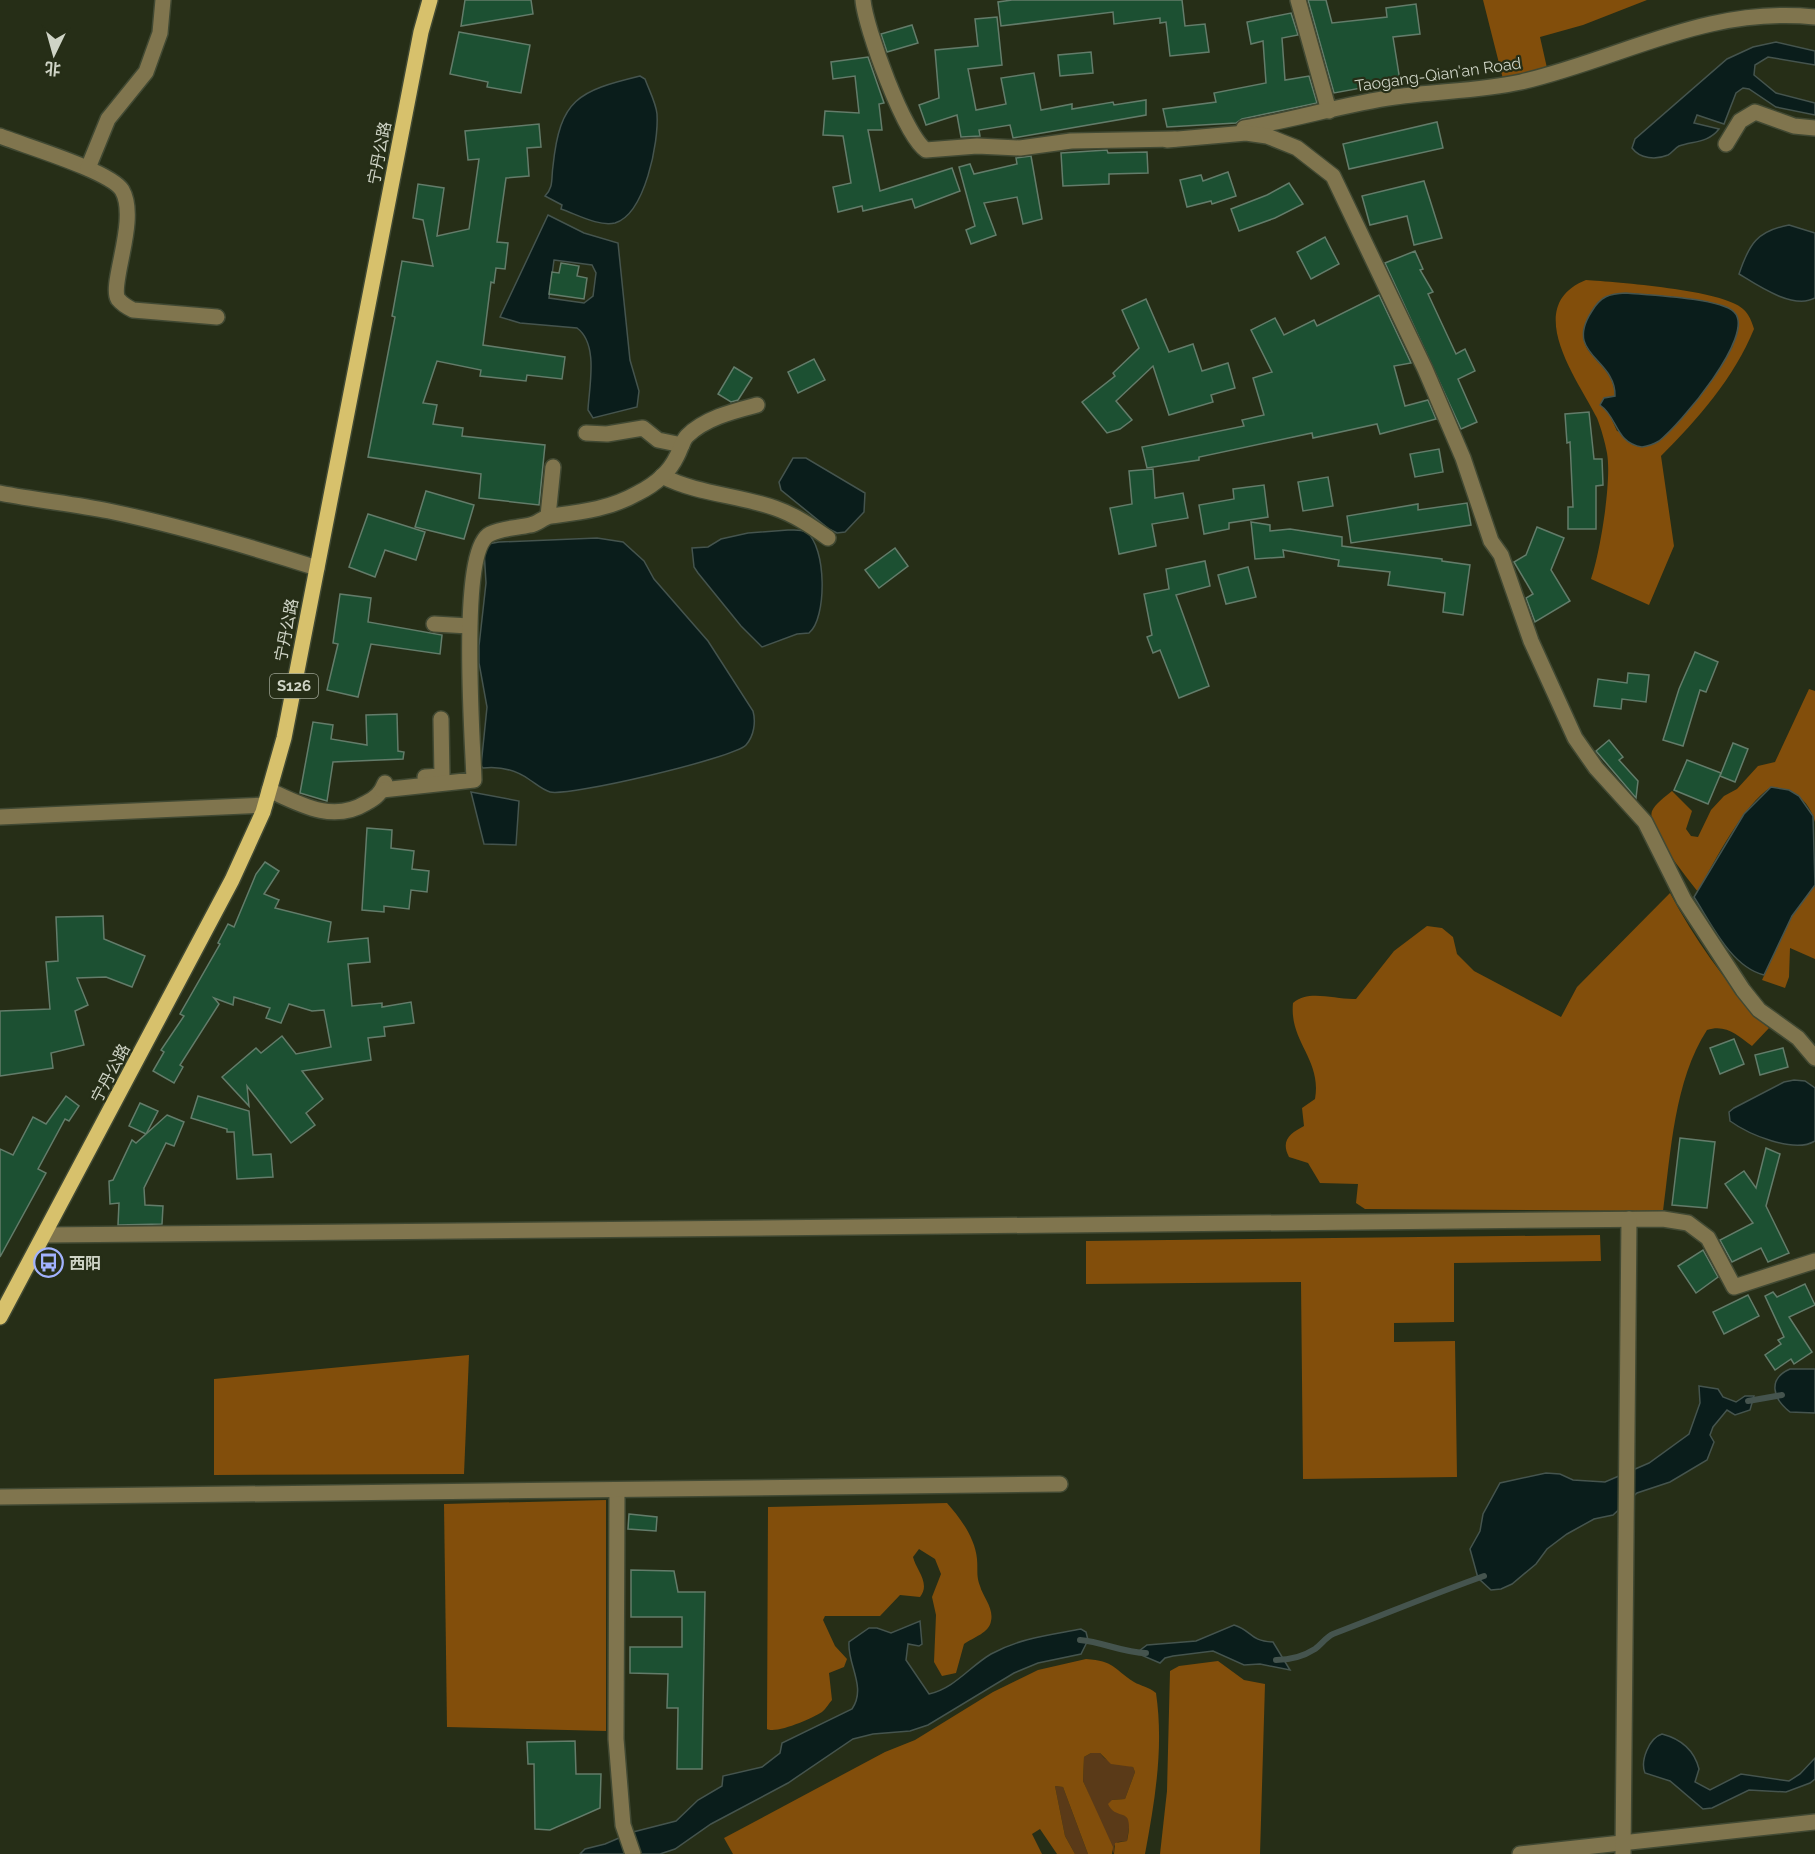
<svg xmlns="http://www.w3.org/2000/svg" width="1815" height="1854" viewBox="0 0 1815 1854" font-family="Raleway,'Noto Sans SC',sans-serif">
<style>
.green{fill:#5a3a18}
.forest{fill:#824e0b;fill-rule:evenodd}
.water{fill:#0a1d1b;stroke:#45544e;stroke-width:1.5;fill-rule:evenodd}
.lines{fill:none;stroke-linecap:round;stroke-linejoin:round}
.stream{stroke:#45544e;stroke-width:6}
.building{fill:#1c5032;stroke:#637c6a;stroke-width:1.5}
.minor-casing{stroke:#414933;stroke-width:18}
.major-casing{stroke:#414933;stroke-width:18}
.minor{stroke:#80754e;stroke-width:15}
.major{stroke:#d7c16c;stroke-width:15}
.labels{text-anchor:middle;stroke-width:4.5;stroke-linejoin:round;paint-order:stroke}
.shield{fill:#262e17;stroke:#9ca292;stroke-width:1.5}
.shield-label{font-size:15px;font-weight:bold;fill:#cfd4c6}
.street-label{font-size:16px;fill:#cfd4c6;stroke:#262e17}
.poi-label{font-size:16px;font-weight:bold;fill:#cfd4c6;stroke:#262e17;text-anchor:start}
</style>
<rect width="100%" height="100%" fill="#262e17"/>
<!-- green -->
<g class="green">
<path d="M1091,1753H1100C1108,1765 1121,1763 1133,1767L1135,1772L1125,1799L1112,1800L1130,1821L1127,1841L1118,1842L1114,1846V1854L1083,1781L1084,1757Z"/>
<path d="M1055,1786L1063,1787L1088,1854H1075L1065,1836Z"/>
</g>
<!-- forest -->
<g class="forest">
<path d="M1483,0H1647L1583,25L1540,37L1547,68L1503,79Z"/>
<path d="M1586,280C1616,282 1724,290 1743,309C1749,314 1752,322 1754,329C1734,378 1698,419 1661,456L1674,546L1649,605L1591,579C1600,553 1612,481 1607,453C1605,442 1601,428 1597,418C1578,380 1521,306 1586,280ZM1626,293L1701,301L1725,307L1733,346L1699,398L1658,441L1617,431L1607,409L1610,398L1615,396C1615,358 1563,355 1592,311C1601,296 1610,294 1626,293Z"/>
<path d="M1809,689L1815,691V822C1809,800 1794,789 1771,787C1744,804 1713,863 1698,892C1687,877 1646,829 1652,811C1656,803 1665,797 1672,791L1692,811L1686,829L1691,836L1698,837L1711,810L1724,796L1737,789L1758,766L1775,762Z"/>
<path d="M1815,885V959L1790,948L1789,977L1785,988L1762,980L1792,916Z"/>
<path d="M1670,893C1696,942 1730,989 1769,1028L1752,1046C1737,1035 1726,1024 1707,1030C1674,1081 1671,1152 1663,1211L1365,1209L1356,1203L1358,1184L1320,1183L1308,1163L1289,1157C1280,1140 1291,1133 1304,1126L1302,1108L1315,1099C1322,1059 1289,1042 1293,1003C1309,989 1335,1000 1356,999L1394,951L1427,926L1442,928L1453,937L1457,954L1474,971L1561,1017L1577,987Z"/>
<path d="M1600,1235L1601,1261L1454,1263V1322L1394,1323V1342L1455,1341L1457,1477L1303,1479L1301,1282L1086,1284V1241Z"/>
<path d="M469,1355L464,1474L214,1475V1379Z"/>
<path d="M606,1500V1731L447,1727L444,1504Z"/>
<path d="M947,1503C961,1519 975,1538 977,1559C978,1569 976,1576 980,1586C983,1597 994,1608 991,1621C989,1633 974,1637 964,1644L956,1673L942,1676L934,1662L936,1615L932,1597L941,1574L935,1559L919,1549L913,1557C916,1570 931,1583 920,1597L900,1595L880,1616H825L823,1620L835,1646L847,1659L844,1667L829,1673L832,1700C829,1703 826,1709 822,1712C813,1718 777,1734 767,1729L768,1507Z"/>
<path d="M1086,1659C1115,1661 1112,1668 1134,1682C1141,1686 1149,1687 1156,1693C1164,1747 1155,1800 1145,1854H1114L1115,1843L1127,1841C1135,1803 1117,1823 1108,1804L1112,1800L1125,1799L1135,1772L1133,1767L1111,1764L1100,1753H1091L1084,1757L1083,1781L1113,1847L1112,1854H1088L1063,1787L1055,1786L1065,1836L1075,1854H1057L1040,1829L1032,1834L1042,1854H733L724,1838L885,1752L915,1740L993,1692L1038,1670Z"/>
<path d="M1218,1661L1244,1680L1265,1684L1260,1854H1160L1167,1791L1170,1671L1179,1666Z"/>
</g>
<!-- water -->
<g class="water">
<path d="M1776,42L1815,51V65L1768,57L1755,65L1754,75L1776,93L1815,103V115L1776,107L1749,89L1743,88L1736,93L1724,124L1697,115L1694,123L1719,129C1708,143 1694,141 1679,146C1675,148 1672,153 1668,155C1656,160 1640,159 1632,148L1635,139L1727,59L1753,47Z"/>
<path d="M640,76L645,79C649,90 656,103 657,114C659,142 645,214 615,223C599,227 576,214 561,209L562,205L545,196C554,187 551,178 553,166C560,99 578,91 640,76Z"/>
<path d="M548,215L584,233L618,243L630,360L639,391L637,407L593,418L588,410C589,387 599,344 577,328L520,323L500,317ZM554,260L592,265L596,273L593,296L584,303L549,298Z"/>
<path d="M1789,225L1815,233V298C1793,310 1757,285 1739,274C1749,244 1757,231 1789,225Z"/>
<path d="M1626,293C1648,295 1720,298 1734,312C1757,334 1679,426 1659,441C1654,444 1648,446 1642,447C1615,443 1618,417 1600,405L1604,398L1615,396C1616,358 1563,355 1592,311C1601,296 1609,294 1626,293Z"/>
<path d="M793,458H806L865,493L864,512L845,532L837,533L829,529L781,490L779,482Z"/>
<path d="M788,530C794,530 801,529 806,532C827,546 827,619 809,633L797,634L762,647L741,626L698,573L694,567L692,548L708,547L721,539L748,533Z"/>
<path d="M597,538L623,542L644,561L654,579L708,641L753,711C756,722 754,736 746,745C734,758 568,797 550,792C543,790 536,784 530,780C516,770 501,766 483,768L481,766L487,707L479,663V646L486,583L484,550L488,544L499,542Z"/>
<path d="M1771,787L1789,790L1799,796L1813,816L1815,885L1792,916L1764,975C1731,967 1711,923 1694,897L1744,814Z"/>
<path d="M471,792L519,801L516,845L484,844Z"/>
<path d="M1794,1080L1805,1081L1815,1088V1141C1794,1154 1748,1134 1730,1121L1729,1112L1734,1108L1784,1082Z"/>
<path d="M1790,1369H1815V1413L1790,1412C1773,1399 1767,1379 1790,1369Z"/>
<path d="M1699,1386L1718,1389L1723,1397L1736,1402L1745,1396H1754L1750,1410L1735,1415L1727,1410L1713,1427L1710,1435L1714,1442L1707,1460L1670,1482L1637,1493L1613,1515L1594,1519L1567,1534L1547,1549L1536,1564L1512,1584L1501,1589L1491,1590L1478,1578L1470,1549L1480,1531L1483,1514L1500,1483L1546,1473L1560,1474L1573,1480L1605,1482L1649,1463L1689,1434L1700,1403Z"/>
<path d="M920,1621L922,1644L919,1646L908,1644L906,1660L929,1694C955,1688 969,1667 991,1654C1020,1638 1050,1635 1081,1629L1086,1632L1088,1640L1081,1654L1038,1663L1014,1673L928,1725L910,1731L873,1734L853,1739L788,1783L711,1824L675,1849L660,1854H580L585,1849L605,1844L633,1832L676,1821L698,1800L722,1786L723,1776L762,1767L780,1753L782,1743L852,1709C867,1687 847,1664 849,1642L869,1628H877L891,1633Z"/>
<path d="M1234,1625C1253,1631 1249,1641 1273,1642L1290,1670L1260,1664L1244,1665L1213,1651L1173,1656L1165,1658L1160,1663L1141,1655L1139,1651L1147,1645L1196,1641Z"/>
<path d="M1662,1734C1681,1739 1694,1749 1699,1769L1695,1782L1710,1790L1741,1774L1789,1781L1800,1774L1815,1758V1779L1810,1783L1786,1792L1749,1790L1712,1808L1703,1809L1670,1781L1645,1773C1640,1761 1649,1738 1662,1734Z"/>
</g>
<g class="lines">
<!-- stream -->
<g class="stream">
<path d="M1748,1401L1782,1395"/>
<path d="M1080,1640C1103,1642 1124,1653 1146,1653"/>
<path d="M1276,1660C1289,1660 1304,1656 1315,1649C1322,1644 1326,1637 1333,1634C1383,1615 1433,1594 1484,1576"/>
</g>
</g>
<!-- building -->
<g class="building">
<path d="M465,0H531L533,14L461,26Z"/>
<path d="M1012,0H1182L1185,26L1205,24L1209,52L1170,56L1166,22L1160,23V18L1114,24L1113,12L1001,26L998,2Z"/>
<path d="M1308,0H1326L1332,23L1387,17L1386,8L1416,4L1420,34L1393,37L1400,81L1334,93Z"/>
<path d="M1291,13L1298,35L1282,38L1285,80L1309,76L1317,103L1242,119L1236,123L1167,127L1163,109L1216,102L1214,93L1266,83L1263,41L1251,44L1247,22Z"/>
<path d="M997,17L1002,65L968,69L976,110L1006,104L1001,78L1034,73L1041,110L1072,104V109L1113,102L1114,105L1146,100V115L1013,138L1010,125L979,130L980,136L961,137L957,115L926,125L919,105L939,98L935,50L978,46L975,19Z"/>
<path d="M912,25L918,43L887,52L881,34Z"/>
<path d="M459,32L530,45L521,93L487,87L488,82L450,74Z"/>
<path d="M1091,52L1093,73L1060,76L1058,55Z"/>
<path d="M868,57L884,103L879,104L882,130H868L880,191L952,168L960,191L915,208L912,199L863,211L862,206L838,212L833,187L851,183L843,136L823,135L825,111L859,113L855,76L833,79L831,62Z"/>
<path d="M1437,122L1443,148L1349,169L1343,144Z"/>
<path d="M539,124L541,147L527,148L529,176L506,178L497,242L508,243L505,269L496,268L494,283L491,282L483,345L565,357L562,379L527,375L526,381L480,376L481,370L437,361L423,403L437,405L433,424L463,428L462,436L545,445L539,505L479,498L481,474L368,457L395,317L392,316L402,261L433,266L423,220L413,218L418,184L444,188L437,236L469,229L479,159L468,160L465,131Z"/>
<path d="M1107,150L1108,153L1147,152L1148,173L1109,174V184L1063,186L1061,153Z"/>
<path d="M1031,156L1042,219L1023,224L1017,197L984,203L996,235L971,244L966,230L975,226L959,167L970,164L974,174L1017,164L1016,158Z"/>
<path d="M1228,172L1236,196L1212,204L1211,201L1187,207L1180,180L1201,175L1203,181Z"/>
<path d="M1424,181L1442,238L1414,245L1407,216L1370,225L1362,196Z"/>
<path d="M1289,183L1303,204L1275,218L1239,231L1231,209L1267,195Z"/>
<path d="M1325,237L1339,264L1311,279L1297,252Z"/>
<path d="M1415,251L1423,269L1420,270L1433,292L1428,294L1456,354L1465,349L1475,371L1458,379L1477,422L1461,429L1385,263Z"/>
<path d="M561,263L579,266L577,276L587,278L584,299L549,294L552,272L559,273Z"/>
<path d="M1379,295L1411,363L1394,366L1405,406L1428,400L1436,419L1380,434L1377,424L1313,438L1312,433L1199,457V460L1147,468L1142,447L1244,426L1242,420L1264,415L1253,378L1272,372L1251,330L1275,318L1284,335L1314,320L1317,326Z"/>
<path d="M1146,299L1169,352L1193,344L1202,371L1228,363L1235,388L1211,395L1213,402L1169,415L1153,366L1116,401L1132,420L1120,429L1107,433L1082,402L1115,376L1113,373L1139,348L1122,310Z"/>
<path d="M814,359L825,380L798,393L788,372Z"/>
<path d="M734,367L752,378L738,400L731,402L718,394Z"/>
<path d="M1589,412L1594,459H1602L1603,485L1596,486V529H1568V507H1573L1570,442L1567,443L1565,414Z"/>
<path d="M1439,449L1443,472L1415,477L1410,454Z"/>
<path d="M1153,469L1155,498L1183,493L1188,518L1152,524L1156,546L1119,554L1110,508L1132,504L1129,471Z"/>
<path d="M1328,477L1333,506L1303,511L1298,482Z"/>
<path d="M1264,485L1268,517L1229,523V529L1204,534L1199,505L1234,499L1233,489Z"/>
<path d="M426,491L474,505L464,539L415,527Z"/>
<path d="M1467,503L1471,525L1351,543L1347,516L1418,504V510Z"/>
<path d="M368,514L425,532L416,560L385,550L375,577L349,567Z"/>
<path d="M1251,522L1270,525V531L1290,529L1342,537V546L1442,559V561L1470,565L1463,615L1443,612L1445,593L1388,585L1390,572L1338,566L1339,560L1283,550L1284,557L1255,559Z"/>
<path d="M1537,527L1564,538L1551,570L1570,601L1535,622L1526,598L1533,594L1514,562L1526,555Z"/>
<path d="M895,548L908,566L879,588L865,570Z"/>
<path d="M1205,561L1210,586L1176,595L1209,686L1179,698L1160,650L1153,653L1147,637L1152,635L1144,594L1169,589L1166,569Z"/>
<path d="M1248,567L1256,597L1226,604L1218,575Z"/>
<path d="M340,594L371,598L368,622L442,635L440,654L371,644L358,697L327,690L338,644L333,643Z"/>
<path d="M1695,652L1718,662L1706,692L1700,690L1683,746L1663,740L1679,689Z"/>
<path d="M1628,673L1649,675L1646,702L1622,699L1621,709L1594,706L1598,679L1627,683Z"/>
<path d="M397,714L398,751L404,752L403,759L333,762L327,801L300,793L313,722L333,725L331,739L367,745L366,715Z"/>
<path d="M1609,740L1623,757L1619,760L1638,781L1636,798L1596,751Z"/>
<path d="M1733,743L1748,749L1735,782L1720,776Z"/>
<path d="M1687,760L1721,773L1708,804L1674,790Z"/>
<path d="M367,828L392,830L391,848L414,851L412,869L429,871L427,892L411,890L409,909L384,906V912L362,910Z"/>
<path d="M265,862L279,871L264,894L279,900L275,908L331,922L328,942L368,938L370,962L348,964L352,1006L382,1003V1007L411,1002L414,1023L384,1027L385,1036L368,1038L371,1060L302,1071L323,1099L306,1113L315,1125L291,1143L247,1086L249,1106L222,1077L256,1048L261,1053L282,1036L296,1054L331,1047L324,1010L312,1011L289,1004L281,1023L266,1018L270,1008L234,997L233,1005L214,998L219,1004L180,1065L183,1067L174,1083L153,1071L164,1052L161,1050L184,1016L180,1014L220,944L218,943L228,924L234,927L256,874Z"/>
<path d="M103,916L104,939L145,956L132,987L106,977L77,978L88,1005L75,1011L84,1045L51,1053L53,1068L0,1076V1011L50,1009L46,962L58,961L56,917Z"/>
<path d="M1734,1039L1744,1064L1720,1074L1710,1048Z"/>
<path d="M1783,1048L1788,1067L1760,1075L1755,1055Z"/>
<path d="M66,1096L79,1106L69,1121L65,1119L38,1169L46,1173L0,1257V1149L13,1155L33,1117L46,1124Z"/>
<path d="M198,1096L249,1111L253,1155L271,1154L273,1177L237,1179L234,1132H227V1129L191,1118Z"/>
<path d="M140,1103L158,1111L146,1134L129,1126Z"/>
<path d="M167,1115L184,1122L174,1146L166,1143L144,1188L145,1205L163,1206L162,1224L118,1225L119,1203L110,1204L109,1181L113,1180L132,1140L136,1143Z"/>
<path d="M1680,1138L1715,1142L1707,1208L1672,1205Z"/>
<path d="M1766,1148L1780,1154L1766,1206L1789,1253L1768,1262L1761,1248L1732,1262L1720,1240L1753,1223L1725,1184L1744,1171L1756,1188Z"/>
<path d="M1703,1250L1718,1277L1696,1293L1678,1266Z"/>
<path d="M1805,1284L1815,1305L1789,1317L1812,1352L1794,1364L1791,1359L1775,1370L1765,1355L1781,1344L1778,1340L1784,1337L1765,1296L1773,1292L1777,1297Z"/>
<path d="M1748,1295L1759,1316L1724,1334L1713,1312Z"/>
<path d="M629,1514L657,1517L656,1531L628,1529Z"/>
<path d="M631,1570L674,1571L678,1592H705L702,1769H677L678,1708H667L668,1674L630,1673V1647H682V1617H631Z"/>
<path d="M575,1741L576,1774H601L600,1808L550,1830L535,1829L534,1764H528L527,1742Z"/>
</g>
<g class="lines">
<defs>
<g id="minor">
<path d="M863,0C865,27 905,137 926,150L977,146L1020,148L1071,141L1175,139"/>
<path d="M1298,0L1329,111"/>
<path d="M1244,128C1295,120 1344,104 1395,97C1437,91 1480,91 1521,82C1624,58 1704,6 1815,17"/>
<path d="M0,136C25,146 110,171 122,190C139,219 109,284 118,299C122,304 127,307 133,310L217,317"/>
<path d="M1167,140L1246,133L1267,136L1297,148L1333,176L1425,369L1463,458L1491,541L1501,555L1531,641L1575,738L1596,768L1645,822L1684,900L1743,990L1759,1010L1798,1038L1815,1058"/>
<path d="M1726,144L1740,121L1755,112L1794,126L1815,128"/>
<path d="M88,168L108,119L146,72L160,33L163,0"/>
<path d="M586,433L607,434L643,428L658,440L682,445"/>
<path d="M662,476C697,494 738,495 775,508C795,515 811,526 828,538"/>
<path d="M0,493C36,500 73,504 109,511C180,526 248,546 317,568"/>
<path d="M548,516L553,467"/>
<path d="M434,624L469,626"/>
<path d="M425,777L442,776L441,719"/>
<path d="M269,790C301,805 333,823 366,803C376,798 381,793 385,783"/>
<path d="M382,790L474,780C473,743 458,550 490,534C502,528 517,528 530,525C538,524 543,517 551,516C582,512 610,509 638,493C654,485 669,473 677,456C681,449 682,441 687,436C705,418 734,411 757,405"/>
<path d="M0,817L265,805"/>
<path d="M44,1235L1663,1219L1688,1223L1708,1238L1734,1287L1815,1261"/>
<path d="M617,1490L616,1739L623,1825L633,1854"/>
<path d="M0,1497L1060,1484"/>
<path d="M1520,1854L1815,1822"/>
<path d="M1623,1854L1629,1219"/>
</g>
<path id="major" d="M0,1317L232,880L263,812L284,738L421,32L430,0"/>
</defs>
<!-- minor casing -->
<use href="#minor" class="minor-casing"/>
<!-- major casing -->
<use href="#major" class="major-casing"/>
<!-- minor -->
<use href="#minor" class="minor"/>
<!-- major -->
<use href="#major" class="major"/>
</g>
<!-- icons -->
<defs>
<symbol id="bus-ring" viewBox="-11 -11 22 22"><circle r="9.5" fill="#262e17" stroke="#a2b2fd" stroke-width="1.5"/><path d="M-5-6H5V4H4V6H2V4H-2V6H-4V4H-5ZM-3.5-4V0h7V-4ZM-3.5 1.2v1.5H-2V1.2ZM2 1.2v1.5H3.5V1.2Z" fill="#a2b2fd"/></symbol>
</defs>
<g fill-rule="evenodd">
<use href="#bus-ring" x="32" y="1246" width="33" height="33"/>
</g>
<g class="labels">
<!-- shield labels -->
<rect class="shield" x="270" y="674" width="48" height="24" rx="4.5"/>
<g class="shield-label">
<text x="294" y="691">S126</text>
</g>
<!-- street labels -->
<g class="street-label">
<text transform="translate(1438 74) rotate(-8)" y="6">Taogang-Qian'an Road</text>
<text transform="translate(379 153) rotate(-79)" y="6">宁丹公路</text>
<text transform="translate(286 630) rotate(-79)" y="6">宁丹公路</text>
<text transform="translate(110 1073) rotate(-62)" y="6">宁丹公路</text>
</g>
<!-- poi labels -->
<g class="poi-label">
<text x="69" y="1269">西阳</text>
</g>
</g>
<!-- north arrow -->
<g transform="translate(54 54) rotate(185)" stroke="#262e17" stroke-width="4.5" paint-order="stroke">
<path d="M0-4.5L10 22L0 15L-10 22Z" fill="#cfd4c6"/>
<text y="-9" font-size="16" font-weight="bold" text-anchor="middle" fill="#cfd4c6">北</text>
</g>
</svg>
